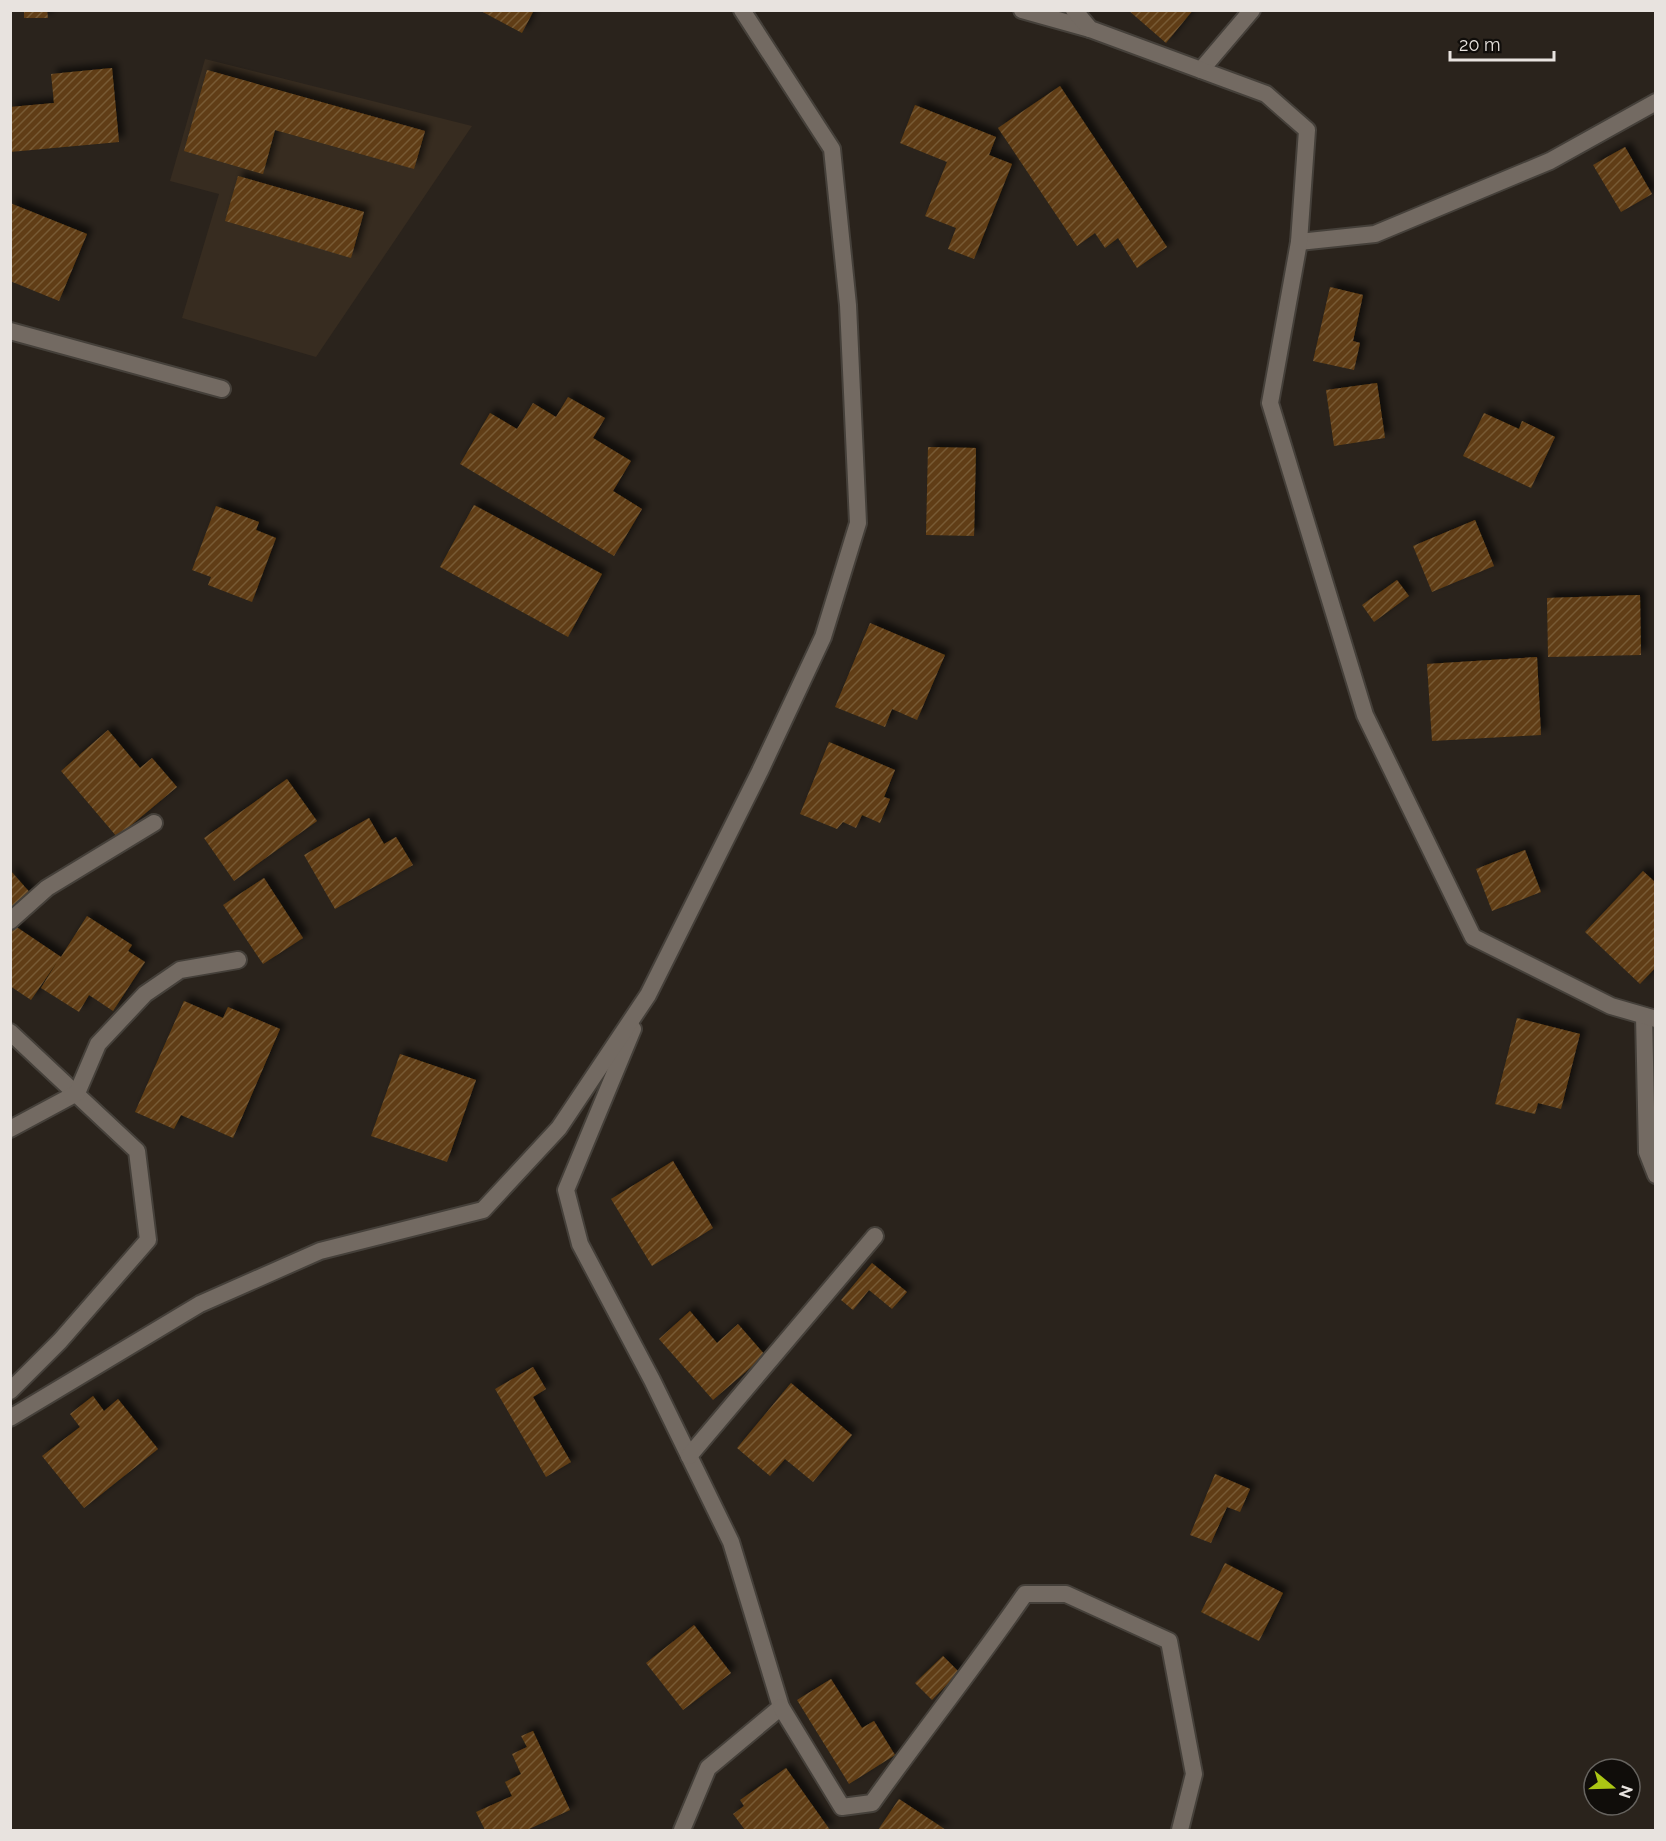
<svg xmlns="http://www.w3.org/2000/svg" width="1666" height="1841" viewBox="0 0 1666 1841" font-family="Raleway,sans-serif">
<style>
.built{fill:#372c20}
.building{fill:url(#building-hatch);filter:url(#shadow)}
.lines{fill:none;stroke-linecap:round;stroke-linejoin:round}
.minor-casing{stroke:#45403a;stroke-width:20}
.tertiary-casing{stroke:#45403a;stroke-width:20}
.minor{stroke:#736a62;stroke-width:16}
.tertiary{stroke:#736a62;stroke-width:16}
</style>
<defs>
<pattern id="building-hatch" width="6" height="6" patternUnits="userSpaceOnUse" patternTransform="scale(1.5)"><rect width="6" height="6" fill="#603e14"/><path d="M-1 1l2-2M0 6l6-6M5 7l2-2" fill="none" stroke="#775a36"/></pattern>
<filter id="shadow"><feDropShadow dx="5.5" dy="-5.5" stdDeviation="3" flood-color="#0009"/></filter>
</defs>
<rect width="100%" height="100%" fill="#2a231c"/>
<!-- built -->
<path class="built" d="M205,59L472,126L316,357L182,318L219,194L170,181Z"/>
<!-- building -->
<g class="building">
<path d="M24,10H47L48,18H24Z"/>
<path d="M479,10H534L522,33Z"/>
<path d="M1128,10H1193L1166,43Z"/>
<path d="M112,68L119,142L10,152V107L54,103L51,74Z"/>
<path d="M207,70L425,131L414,169L275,130L263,174L184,151Z"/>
<path d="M1060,86L1167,247L1137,268L1118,238L1105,248L1095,233L1077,246L998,128Z"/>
<path d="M915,105L996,137L989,155L1012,164L974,259L948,249L956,228L925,216L947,162L900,143Z"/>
<path d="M1625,147L1652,194L1621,212L1593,165Z"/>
<path d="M238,176L364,212L351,258L225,221Z"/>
<path d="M10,203L87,234L59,301L10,281Z"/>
<path d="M1330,287L1363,295L1353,341L1360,343L1354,370L1313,361Z"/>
<path d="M1377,383L1385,438L1334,446L1326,390Z"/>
<path d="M568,397L605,418L593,438L631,461L613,491L642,509L614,556L460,464L490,413L517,429L533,403L556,417Z"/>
<path d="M1484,413L1519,429L1522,421L1555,437L1531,488L1463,456Z"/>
<path d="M928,447L976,448L974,536L926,535Z"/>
<path d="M474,505L602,574L568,637L440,567Z"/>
<path d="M216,506L259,522L256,530L276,538L252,602L208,585L211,577L192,570Z"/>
<path d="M1475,520L1494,566L1432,592L1413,546Z"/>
<path d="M1397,580L1409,596L1374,622L1362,605Z"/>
<path d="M1640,595L1641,655L1548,657L1547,598Z"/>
<path d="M870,623L945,655L917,720L892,709L885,727L835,707Z"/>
<path d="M1537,657L1541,735L1432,741L1427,664Z"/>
<path d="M108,730L140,768L152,758L177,787L117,837L61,771Z"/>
<path d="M829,742L895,770L884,797L890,799L880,823L862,815L856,828L843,822L837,829L800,814Z"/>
<path d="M287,779L317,821L234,881L204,838Z"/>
<path d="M369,818L384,844L396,837L413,865L335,909L304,855Z"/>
<path d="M1525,850L1541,892L1492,911L1476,869Z"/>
<path d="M10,870L32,895L10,913Z"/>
<path d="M1643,871L1656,883V967L1640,984L1585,932Z"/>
<path d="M264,878L303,938L263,964L223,905Z"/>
<path d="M87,916L132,945L128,951L145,962L113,1011L89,995L79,1012L41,988L57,962L31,1000L10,986L12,924L61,957Z"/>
<path d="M184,1001L223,1018L228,1007L280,1029L233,1138L181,1115L174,1129L135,1112Z"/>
<path d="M1517,1018L1580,1034L1561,1109L1538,1103L1535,1114L1495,1104Z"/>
<path d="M400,1054L476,1080L447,1162L371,1136Z"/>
<path d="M673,1161L713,1228L652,1266L611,1199Z"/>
<path d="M872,1263L907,1292L892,1309L869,1290L853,1310L841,1300Z"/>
<path d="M690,1311L717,1343L738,1324L765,1355L713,1400L659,1339Z"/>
<path d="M533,1367L546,1389L533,1397L571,1462L546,1477L495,1389Z"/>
<path d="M791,1383L852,1435L813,1482L785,1459L770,1476L737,1448Z"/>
<path d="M93,1396L104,1411L118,1399L158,1449L84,1508L42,1456L80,1427L70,1414Z"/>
<path d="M1215,1474L1250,1489L1240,1512L1227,1507L1211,1543L1190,1535Z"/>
<path d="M1225,1563L1283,1593L1259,1641L1201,1612Z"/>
<path d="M694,1625L731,1673L683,1710L646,1663Z"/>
<path d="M943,1656L959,1672L932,1700L915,1683Z"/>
<path d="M831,1679L862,1728L874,1721L895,1755L849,1784L797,1700Z"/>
<path d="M533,1731L570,1810L527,1830H485L476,1812L512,1796L505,1782L521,1774L512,1754L527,1747L521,1736Z"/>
<path d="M786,1768L830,1830H745L733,1814L744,1806L740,1800Z"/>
<path d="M899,1799L946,1830H878Z"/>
</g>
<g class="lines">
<defs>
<g id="minor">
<path d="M1022,10L1090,29"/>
<path d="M1201,70L1252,10"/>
<path d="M1299,242L1375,234L1550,161L1656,102"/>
<path d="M10,331L222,389"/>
<path d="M10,921L47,888L154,823"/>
<path d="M1644,1016L1647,1152L1656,1175"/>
<path d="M633,1029L566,1190L580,1244L652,1380L731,1542L781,1707L708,1768L682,1830"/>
<path d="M10,1032L137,1151L148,1240L60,1341L10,1391"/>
<path d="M10,1129L77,1093L98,1044L145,994L180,970L238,960"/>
<path d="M10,1418L200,1304L320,1251L483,1210L559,1128L648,995L760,771L823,637L858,523L848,305L832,149L742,10"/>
<path d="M689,1456L875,1236"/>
<path d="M781,1707L842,1807L872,1803C922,1733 976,1665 1025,1594H1066L1169,1641L1194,1774L1180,1830"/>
</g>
<path id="tertiary" d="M1074,10L1090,29L1266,94L1307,130L1299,242L1270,403L1365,715L1473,937L1611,1006L1656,1019"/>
</defs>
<!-- minor casing -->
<use href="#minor" class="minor-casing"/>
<!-- tertiary casing -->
<use href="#tertiary" class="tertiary-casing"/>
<!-- minor -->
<use href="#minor" class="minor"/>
<!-- tertiary -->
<use href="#tertiary" class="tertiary"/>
</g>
<!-- border -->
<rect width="1666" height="1841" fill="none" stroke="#e8e3df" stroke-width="24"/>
<!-- north arrow -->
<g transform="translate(1612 1787) rotate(109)"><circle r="28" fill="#100d0a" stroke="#66635f" stroke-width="1.5"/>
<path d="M0-4.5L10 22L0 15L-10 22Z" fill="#abc614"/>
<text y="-9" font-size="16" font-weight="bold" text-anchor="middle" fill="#e8e3df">N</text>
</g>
<!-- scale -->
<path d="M1450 51v9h104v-9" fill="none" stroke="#e8e3df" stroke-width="3"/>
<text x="1459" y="51" font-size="18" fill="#e8e3df" stroke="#100d0a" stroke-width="4.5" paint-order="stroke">20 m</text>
</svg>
